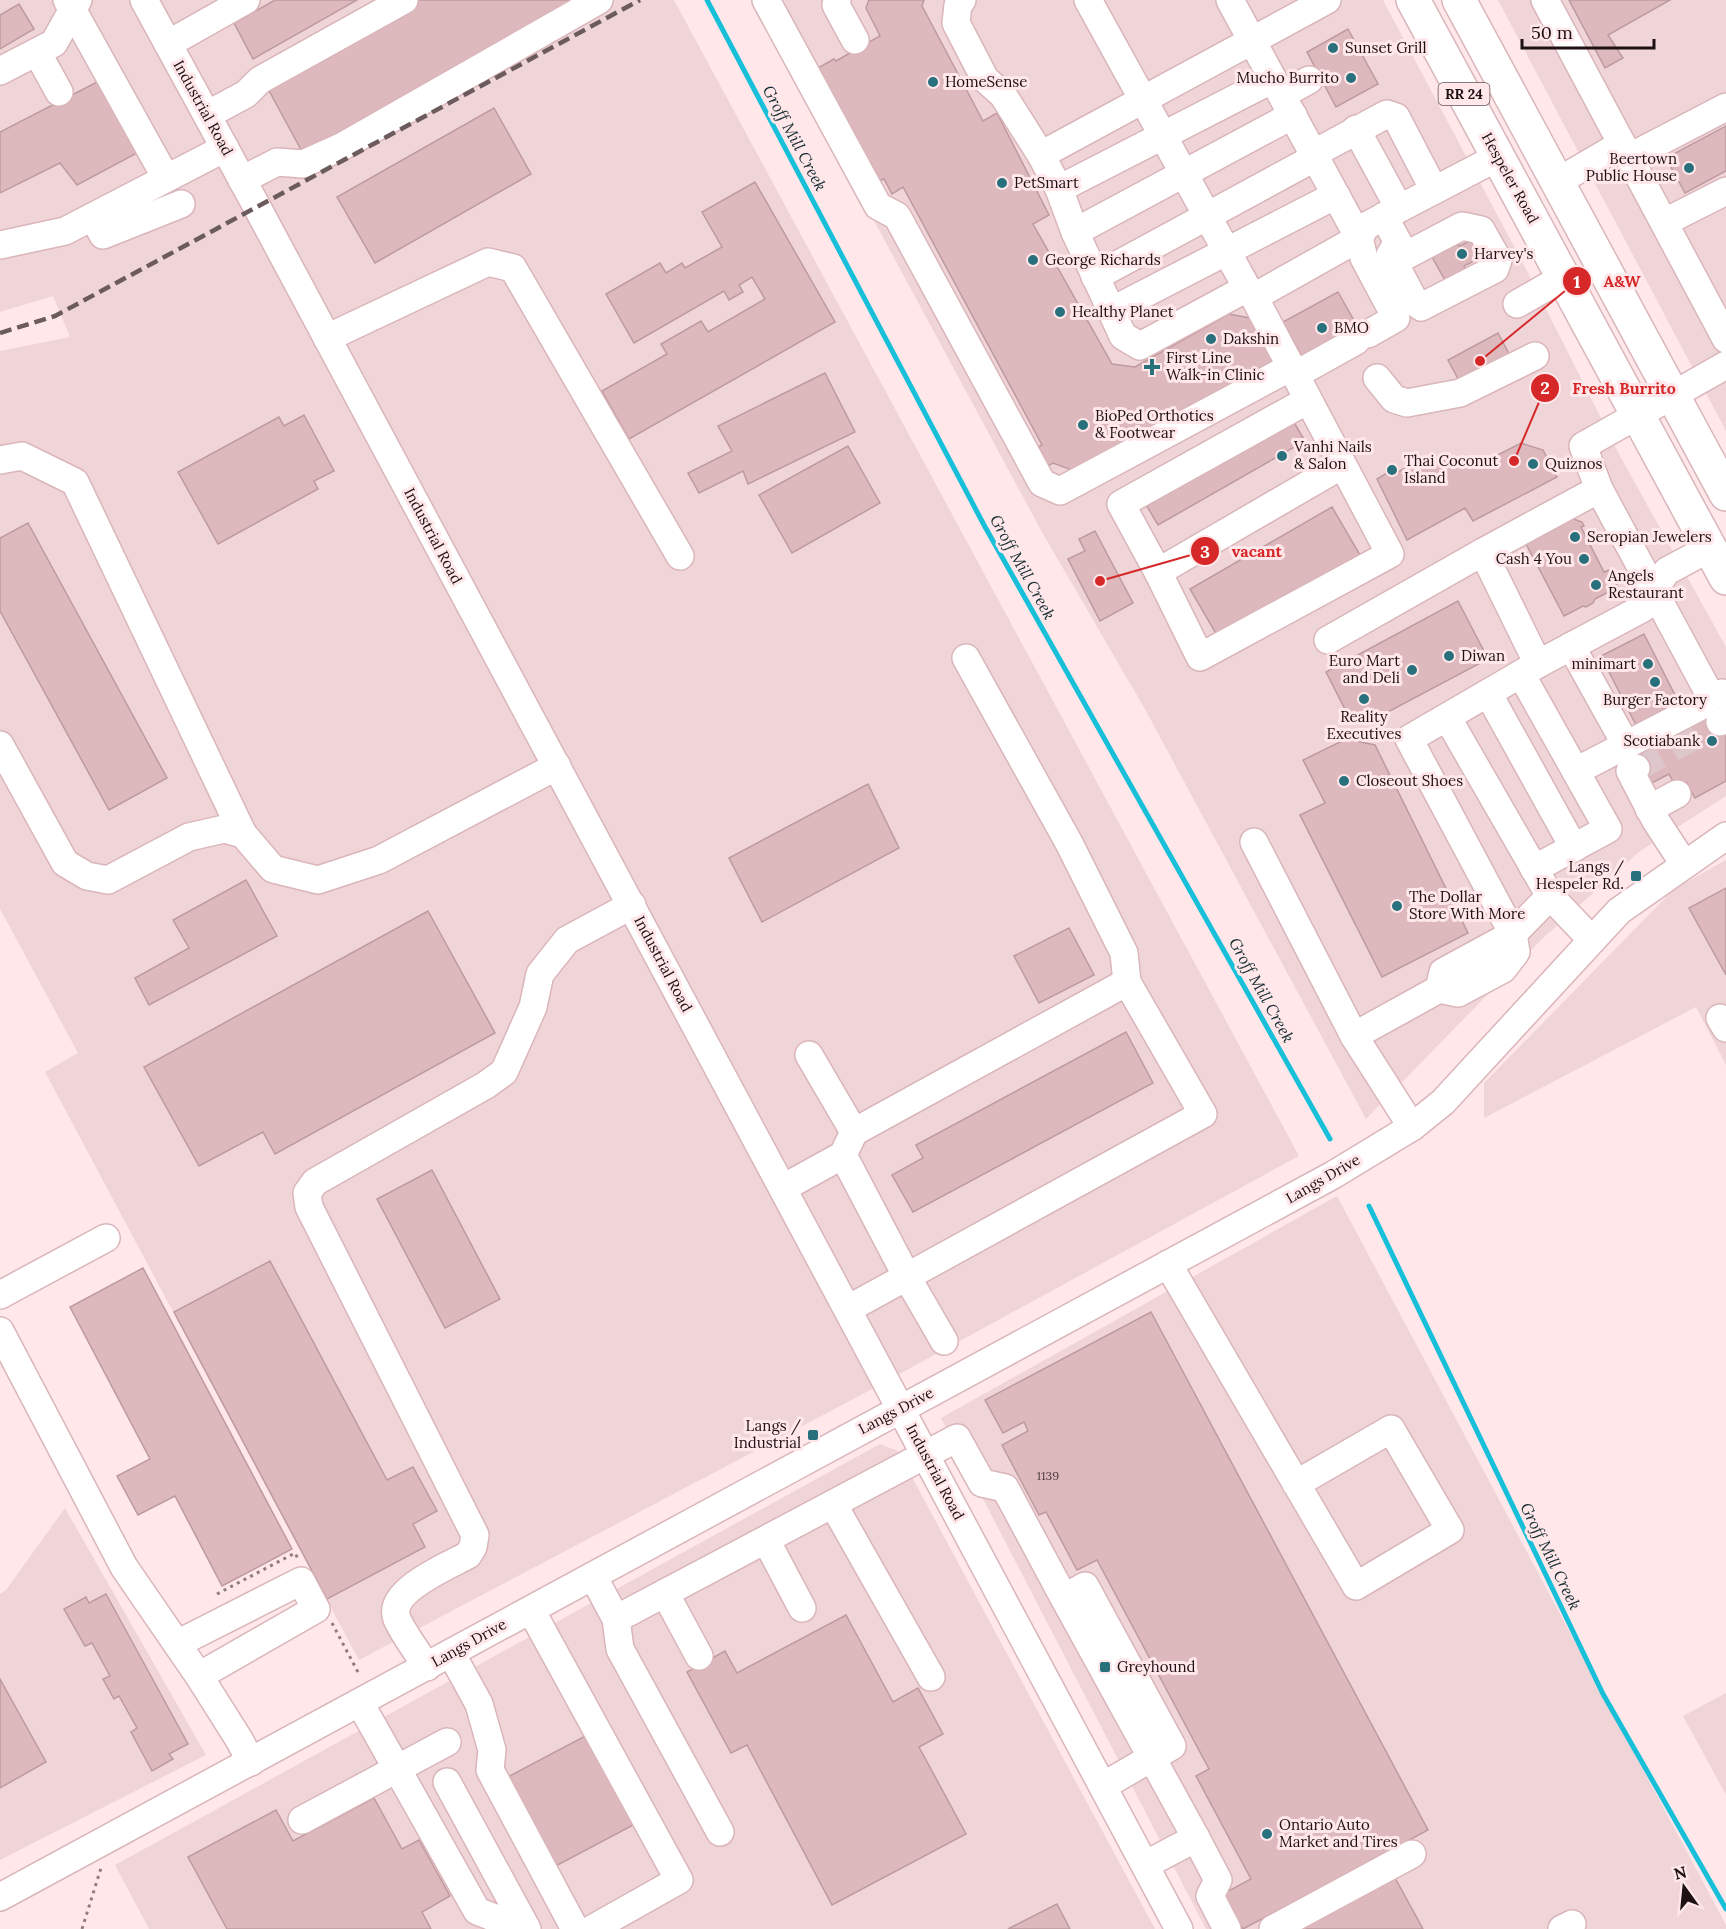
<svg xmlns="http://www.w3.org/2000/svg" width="1726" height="1929" viewBox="0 0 1726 1929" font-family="Lora,serif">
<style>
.built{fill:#f0d5d8}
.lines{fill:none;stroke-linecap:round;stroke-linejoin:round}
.stream{stroke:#17bfd8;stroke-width:5}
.building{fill:#ddb8bc;stroke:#be9a9f;stroke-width:1.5}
.minor-tunnel{stroke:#ddc7ca;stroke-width:27;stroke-dasharray:27 14;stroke-linecap:butt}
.minor-casing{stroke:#dab5b9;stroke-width:30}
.major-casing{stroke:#dab5b9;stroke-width:36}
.path{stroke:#907d80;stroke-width:3;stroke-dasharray:3 4.5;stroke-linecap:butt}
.minor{stroke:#fff;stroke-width:27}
.major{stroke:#fff;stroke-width:33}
.rail{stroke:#6c5b5d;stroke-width:4.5;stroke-dasharray:12 6;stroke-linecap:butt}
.poi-dot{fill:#28707c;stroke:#ffe7ea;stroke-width:2}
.labels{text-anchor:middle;stroke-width:6;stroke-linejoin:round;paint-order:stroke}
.number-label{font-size:12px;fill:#4e3b3d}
.shield{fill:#ffe7ea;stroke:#625154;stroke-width:1.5}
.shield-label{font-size:14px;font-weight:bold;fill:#1e1113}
.poi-label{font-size:15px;fill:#1e1113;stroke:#ffe7ea;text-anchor:start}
.street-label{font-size:15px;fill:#1e1113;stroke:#ffe7ea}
.water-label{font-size:16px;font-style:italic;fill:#172f34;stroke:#ffe7ea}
.leader{fill:none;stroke:#d62828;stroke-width:2}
.callout-dot{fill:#d62828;stroke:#ffe7ea;stroke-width:2}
.mark-label{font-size:18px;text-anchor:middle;font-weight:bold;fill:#fff}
.callout-label{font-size:16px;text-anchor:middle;font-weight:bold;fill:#d62828;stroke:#ffe7ea;stroke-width:6;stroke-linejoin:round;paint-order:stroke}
</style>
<rect width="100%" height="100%" fill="#ffe7ea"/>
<!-- built -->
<g class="built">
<path d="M0,0H674L1299,1156L861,1395L359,1660L45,1072L78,1053L0,909V351L70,337L53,296L0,312Z"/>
<path d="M755,0H1383L1526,269L1619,454L1726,647V796L1639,852L1542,939L1366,1119L1146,711L1043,534Z"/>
<path d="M1498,0H1726V431Z"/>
<path d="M1726,860V1065L1696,1007L1484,1118V1083L1674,889Z"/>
<path d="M1337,1196L1726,1925V1929H1206L941,1418Z"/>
<path d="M880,1444L898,1451L1155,1929H149L115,1865Z"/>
<path d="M65,1508L206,1755L0,1860V1594L6,1590Z"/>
<path d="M1726,1693V1795L1683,1716Z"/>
</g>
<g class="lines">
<!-- stream -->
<g class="stream">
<path d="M707,0L984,525L1330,1139"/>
<path d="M1369,1206L1603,1694L1726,1909"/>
</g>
</g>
<!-- building -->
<g class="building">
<path d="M275,0H357L253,59L234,23Z"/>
<path d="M418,0H580L305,157L267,87Z"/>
<path d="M869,0H924L922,6L983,121L997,113L1049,215L1033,224L1112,364L1135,367L1229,314L1250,318L1273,362L1077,472L1053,463L1044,468L1034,449L1042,445L903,187L892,194L884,179L875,182L818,68L834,59L836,61L880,36L866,8Z"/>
<path d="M1569,0H1670L1608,35L1623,58L1605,68Z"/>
<path d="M19,4L34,29L0,49V15Z"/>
<path d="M1348,29L1378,84L1336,107L1307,52Z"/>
<path d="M99,81L137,153L77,185L60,163L0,193V132Z"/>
<path d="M494,108L531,174L375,263L337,197Z"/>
<path d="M1726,126V171L1685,193L1666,158Z"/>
<path d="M755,182L835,322L629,439L602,391L667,354L661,344L701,321L708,332L765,299L752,277L739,285L743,292L729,300L724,291L634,343L606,294L660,263L666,273L682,263L685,268L722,247L702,212Z"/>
<path d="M1477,238L1486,255L1464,266L1466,271L1446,282L1432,257L1458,244L1459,246Z"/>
<path d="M1338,292L1361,333L1306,364L1283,322Z"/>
<path d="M1498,333L1513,361L1463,388L1448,360Z"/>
<path d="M825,373L855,432L748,484L743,471L699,493L688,473L732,451L718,426Z"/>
<path d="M304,415L334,471L314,481L318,489L218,544L178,472L279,417L284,426Z"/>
<path d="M1292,419L1305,441L1158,525L1145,503Z"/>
<path d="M1521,443L1543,450L1557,477L1473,521L1465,508L1407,540L1377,479L1395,468L1398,472L1414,463L1417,467L1430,459L1435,466L1450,458L1453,465L1468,457L1472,463L1489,456L1490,459Z"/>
<path d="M848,446L880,503L792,553L759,495Z"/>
<path d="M1332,507L1360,555L1218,637L1190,589Z"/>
<path d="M1568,517L1582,522L1584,526L1581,527L1604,572L1609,570L1618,587L1595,599L1593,603L1586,607L1583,606L1564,616L1525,542Z"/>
<path d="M28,523L167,778L109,810L0,611V538Z"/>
<path d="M1095,531L1133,603L1100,621L1068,559L1085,551L1079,539Z"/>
<path d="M1458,601L1488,659L1371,721L1349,717L1326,672Z"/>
<path d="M1644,634L1680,705L1637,727L1601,656Z"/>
<path d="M1715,712L1726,732V781L1695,798L1686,782L1676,787L1669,774L1646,786L1630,758Z"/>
<path d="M1346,739L1375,745L1468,933L1382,977L1300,815L1325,803L1303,760Z"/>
<path d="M868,784L899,848L762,922L729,858Z"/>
<path d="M246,880L277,936L149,1005L135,978L189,948L173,920Z"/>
<path d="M1726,888V975L1689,908Z"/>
<path d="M428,911L495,1033L275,1154L263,1132L199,1166L144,1067Z"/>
<path d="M1069,928L1094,975L1039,1003L1014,956Z"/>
<path d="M1126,1032L1153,1083L913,1212L892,1175L923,1158L916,1145Z"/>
<path d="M432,1170L500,1299L445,1328L377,1199Z"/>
<path d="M270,1261L387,1480L413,1467L437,1511L413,1524L425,1547L327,1599L174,1312Z"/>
<path d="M143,1268L292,1549L222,1586L175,1496L138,1515L117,1476L150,1459L70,1307Z"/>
<path d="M1151,1312L1428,1830L1243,1929L1223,1894L1251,1879L1196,1776L1209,1769L1097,1560L1077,1570L1046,1512L1039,1515L1002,1445L1028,1431L1024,1422L1003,1433L985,1400Z"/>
<path d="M106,1594L188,1744L169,1754L173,1759L152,1771L131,1732L137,1728L119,1696L114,1699L103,1679L110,1676L92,1643L85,1646L64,1609L86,1597L89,1603Z"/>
<path d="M846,1615L893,1702L918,1688L943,1734L919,1747L966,1834L832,1905L747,1745L731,1753L687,1672L725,1651L737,1673Z"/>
<path d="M0,1679L46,1762L0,1788Z"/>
<path d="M589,1734L637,1823L552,1868L504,1779Z"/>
<path d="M374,1798L402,1849L419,1840L450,1896L422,1912L431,1929H227L188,1857L276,1810L293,1841Z"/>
<path d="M1394,1876L1423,1929H1300Z"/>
<path d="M1057,1904L1070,1929H1008Z"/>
</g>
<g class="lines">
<!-- minor-tunnel -->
<path class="minor-tunnel" d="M1636,768L1720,722"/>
<defs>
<g id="minor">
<path d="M67,0L166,178"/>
<path d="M144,0L257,207L1179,1929"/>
<path d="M766,0L878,206L897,216L1042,483L1060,491L1291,367"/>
<path d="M837,0L836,5L855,40"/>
<path d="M962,0L958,5L956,23L985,79L1003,95L1041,155L1059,189L1075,232L1123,336L1140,346L1247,288L1254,297"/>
<path d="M1088,0L1247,288"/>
<path d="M1230,0L1359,238L1364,258L1396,318L1368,334"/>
<path d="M1545,0L1726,339"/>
<path d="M168,44L246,0"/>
<path d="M37,52L59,92"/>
<path d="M0,71L54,43L78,0"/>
<path d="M1282,95L1309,80"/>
<path d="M207,115L246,94L260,80L404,0"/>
<path d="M1356,129L1399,208"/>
<path d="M1041,155L1327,0"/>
<path d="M1630,157L1726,107"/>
<path d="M242,180L277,162L303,164L343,146L599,0"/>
<path d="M1557,182L1622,144"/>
<path d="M1059,189L1273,79"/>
<path d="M1384,216L1405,256L1462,226L1481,230L1498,260L1495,269L1421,307L1415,302L1390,255L1398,242"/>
<path d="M93,217L103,235L181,204"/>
<path d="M1665,222L1726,191"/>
<path d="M1075,232L1293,115"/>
<path d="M0,245L65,231L225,148"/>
<path d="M1095,277L1316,157L1324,148L1387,114L1396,117L1434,190"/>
<path d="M1517,304L1564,277"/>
<path d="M1111,311L1336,195"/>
<path d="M327,338L488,262L513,268L680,556"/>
<path d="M1726,365L1583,446L1599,489L1710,695L1722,693L1726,696"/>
<path d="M1295,375L1356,341"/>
<path d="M1377,378L1394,399L1407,403L1460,393L1535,356"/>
<path d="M0,460L22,456L75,482L243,834L273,869L318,880L379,860L557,766"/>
<path d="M1342,465L1158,572L1200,657L1390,554L1254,297L1359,238L1366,226L1498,157"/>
<path d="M1483,552L1599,489"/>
<path d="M1158,572L1121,504L1308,400"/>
<path d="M1328,640L1483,552L1538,664"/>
<path d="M1571,646L1626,745"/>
<path d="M966,658L1069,843L1124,953L1127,982"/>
<path d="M1521,674L1608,829L1534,869"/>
<path d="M1488,693L1574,848"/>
<path d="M1447,717L1550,896L1513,934L1409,739L1538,664L1643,608L1653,590L1667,571L1710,548"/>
<path d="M1720,722L1726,719"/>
<path d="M0,745L65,863L87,876L108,880L189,837L224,829L243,834"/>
<path d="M1636,768L1630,771L1656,821L1684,864"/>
<path d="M1576,771L1705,704L1710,695"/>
<path d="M1649,809L1677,794"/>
<path d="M1254,842L1354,1036"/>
<path d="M1550,896L1592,940"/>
<path d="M1720,1018L1726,1028"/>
<path d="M809,1055L854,1132"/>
<path d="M1412,1127L1354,1036L1439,989L1443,972L1513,934L1516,952L1503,969L1458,993L1439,989"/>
<path d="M843,1155L907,1277L944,1341"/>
<path d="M783,1188L843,1155L854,1132L1127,982L1203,1114L848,1309"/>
<path d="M1168,1264L1356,1586L1450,1530L1391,1429L1296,1484"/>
<path d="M0,1295L106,1238"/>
<path d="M0,1331L124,1567L199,1676L240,1741L251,1762"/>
<path d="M833,1504L931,1677"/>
<path d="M766,1540L802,1608"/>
<path d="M593,1576L616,1619L957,1438L982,1483L1005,1488L1064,1598"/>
<path d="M665,1593L699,1656"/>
<path d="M531,1610L679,1880L592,1929"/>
<path d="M616,1619L620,1649L720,1832"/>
<path d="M177,1644L301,1581L316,1609L199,1676"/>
<path d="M451,1653L479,1704L492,1750L490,1770L575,1929"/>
<path d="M427,1667C418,1653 403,1633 397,1619C386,1591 448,1566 468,1555L473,1547L475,1535L309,1207L307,1193L315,1182L486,1085L504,1072L533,1007L540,974L567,940L632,905"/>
<path d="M360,1703L477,1911L524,1929"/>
<path d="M447,1782L527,1929"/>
<path d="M1103,1786L1172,1746L1085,1586L1064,1598L1196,1838L1145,1865"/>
<path d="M302,1820L447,1742"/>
<path d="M1196,1838L1218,1880L1210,1896L1227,1929"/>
<path d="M0,1897L1333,1175L1412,1127L1443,1102L1619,911L1726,836"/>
<path d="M1273,1929L1412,1854"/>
<path d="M1562,1929L1572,1924"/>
</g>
<g id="major">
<path d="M1413,0L1726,578"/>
<path d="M1459,0L1726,494"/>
</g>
</defs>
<!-- minor casing -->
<use href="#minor" class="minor-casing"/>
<!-- major casing -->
<use href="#major" class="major-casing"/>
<!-- path -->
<g class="path">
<path d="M217,1594L295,1553L298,1559"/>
<path d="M332,1623L360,1676"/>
<path d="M82,1929L101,1868"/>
</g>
<!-- minor -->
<use href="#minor" class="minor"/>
<!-- major -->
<use href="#major" class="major"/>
<!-- rail -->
<path class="rail" d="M0,333L55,316L640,0"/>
</g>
<!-- markers -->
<g class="poi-dot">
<circle cx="1333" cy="48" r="6"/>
<circle cx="1351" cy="78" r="6"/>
<circle cx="933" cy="82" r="6"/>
<circle cx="1689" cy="168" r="6"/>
<circle cx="1002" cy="183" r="6"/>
<circle cx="1462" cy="254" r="6"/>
<circle cx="1033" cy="260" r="6"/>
<circle cx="1060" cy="312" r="6"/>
<circle cx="1322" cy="328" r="6"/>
<circle cx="1211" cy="339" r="6"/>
<path d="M1149 358h6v6h6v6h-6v6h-6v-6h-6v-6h6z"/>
<circle cx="1083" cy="425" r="6"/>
<circle cx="1282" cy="456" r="6"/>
<circle cx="1533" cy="464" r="6"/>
<circle cx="1392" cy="470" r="6"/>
<circle cx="1575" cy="537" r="6"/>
<circle cx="1584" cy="559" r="6"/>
<circle cx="1596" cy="585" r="6"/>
<circle cx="1449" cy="656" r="6"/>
<circle cx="1648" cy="664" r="6"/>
<circle cx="1412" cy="670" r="6"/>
<circle cx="1655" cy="682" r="6"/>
<circle cx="1364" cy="699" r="6"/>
<circle cx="1712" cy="741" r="6"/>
<circle cx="1344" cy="781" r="6"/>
<rect x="1630" y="870" width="12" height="12" rx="3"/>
<circle cx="1397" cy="906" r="6"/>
<rect x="807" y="1429" width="12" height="12" rx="3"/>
<rect x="1099" y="1661" width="12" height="12" rx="3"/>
<circle cx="1267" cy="1834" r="6"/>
</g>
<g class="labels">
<!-- number labels -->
<g class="number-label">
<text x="1048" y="1480">1139</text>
</g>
<!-- shield labels -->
<rect class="shield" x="1438.5" y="83" width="51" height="22" rx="4.5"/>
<g class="shield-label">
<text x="1464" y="99">RR 24</text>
</g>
<!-- poi labels -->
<g class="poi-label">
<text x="1345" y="53">Sunset Grill</text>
<text x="1339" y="83" text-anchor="end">Mucho Burrito</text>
<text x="945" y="87">HomeSense</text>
<text x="1677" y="164" text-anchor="end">Beertown<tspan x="1677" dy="17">Public House</tspan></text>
<text x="1014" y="188">PetSmart</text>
<text x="1474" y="259">Harvey's</text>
<text x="1045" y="265">George Richards</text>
<text x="1072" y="317">Healthy Planet</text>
<text x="1334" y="333">BMO</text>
<text x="1223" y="344">Dakshin</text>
<text x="1166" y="363">First Line<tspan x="1166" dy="17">Walk-in Clinic</tspan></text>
<text x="1095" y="421">BioPed Orthotics<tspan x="1095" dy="17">&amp; Footwear</tspan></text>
<text x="1294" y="452">Vanhi Nails<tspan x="1294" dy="17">&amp; Salon</tspan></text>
<text x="1404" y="466">Thai Coconut<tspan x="1404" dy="17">Island</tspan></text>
<text x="1545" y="469">Quiznos</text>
<text x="1587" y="542">Seropian Jewelers</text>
<text x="1572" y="564" text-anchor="end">Cash 4 You</text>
<text x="1608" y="581">Angels<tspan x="1608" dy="17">Restaurant</tspan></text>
<text x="1461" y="661">Diwan</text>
<text x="1400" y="666" text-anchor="end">Euro Mart<tspan x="1400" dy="17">and Deli</tspan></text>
<text x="1636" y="669" text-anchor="end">minimart</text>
<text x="1655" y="705" text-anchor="middle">Burger Factory</text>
<text x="1364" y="722" text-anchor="middle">Reality<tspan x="1364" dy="17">Executives</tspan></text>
<text x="1700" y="746" text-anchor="end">Scotiabank</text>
<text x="1356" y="786">Closeout Shoes</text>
<text x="1624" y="872" text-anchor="end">Langs /<tspan x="1624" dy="17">Hespeler Rd.</tspan></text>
<text x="1409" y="902">The Dollar<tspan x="1409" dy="17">Store With More</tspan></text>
<text x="801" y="1431" text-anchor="end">Langs /<tspan x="801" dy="17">Industrial</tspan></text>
<text x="1117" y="1672">Greyhound</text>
<text x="1279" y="1830">Ontario Auto<tspan x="1279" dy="17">Market and Tires</tspan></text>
</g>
<!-- street labels -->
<g class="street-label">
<text transform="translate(203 108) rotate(61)" y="5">Industrial Road</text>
<text transform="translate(1510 178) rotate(61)" y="5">Hespeler Road</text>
<text transform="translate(433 536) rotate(62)" y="5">Industrial Road</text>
<text transform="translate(663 964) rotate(62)" y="5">Industrial Road</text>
<text transform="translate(1323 1179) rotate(-30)" y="5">Langs Drive</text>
<text transform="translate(896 1411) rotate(-28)" y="5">Langs Drive</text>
<text transform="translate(935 1472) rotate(62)" y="5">Industrial Road</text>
<text transform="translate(469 1643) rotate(-29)" y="5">Langs Drive</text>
</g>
<!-- water labels -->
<g class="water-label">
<text transform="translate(795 138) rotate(62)" y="6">Groff Mill Creek</text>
<text transform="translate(1023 567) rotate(61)" y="6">Groff Mill Creek</text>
<text transform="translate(1262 990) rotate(61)" y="6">Groff Mill Creek</text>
<text transform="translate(1551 1556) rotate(64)" y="6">Groff Mill Creek</text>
</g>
</g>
<!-- callouts -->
<path class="leader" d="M1480 361L1577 281M1514 461L1545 388M1100 581L1205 551"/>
<g class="callout-dot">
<circle cx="1480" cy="361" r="6"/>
<circle cx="1514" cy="461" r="6"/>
<circle cx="1100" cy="581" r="6"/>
<circle cx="1577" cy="281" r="15"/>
<circle cx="1545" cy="388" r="15"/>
<circle cx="1205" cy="551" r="15"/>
</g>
<g class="mark-label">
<text x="1577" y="288">1</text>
<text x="1545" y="394">2</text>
<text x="1205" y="558">3</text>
</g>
<g class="callout-label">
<text x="1622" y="287">A&amp;W</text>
<text x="1624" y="394">Fresh Burrito</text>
<text x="1257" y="557">vacant</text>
</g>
<!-- north arrow -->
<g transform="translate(1684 1887) rotate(345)" stroke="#ffe7ea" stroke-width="4.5" paint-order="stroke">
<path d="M0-4.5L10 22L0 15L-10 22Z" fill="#1e1113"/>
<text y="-9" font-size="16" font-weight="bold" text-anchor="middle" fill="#1e1113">N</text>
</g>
<!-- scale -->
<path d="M1522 39v9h132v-9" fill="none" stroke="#1e1113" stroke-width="3"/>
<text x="1531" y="39" font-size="18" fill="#1e1113" stroke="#ffe7ea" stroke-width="4.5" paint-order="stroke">50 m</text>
</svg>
